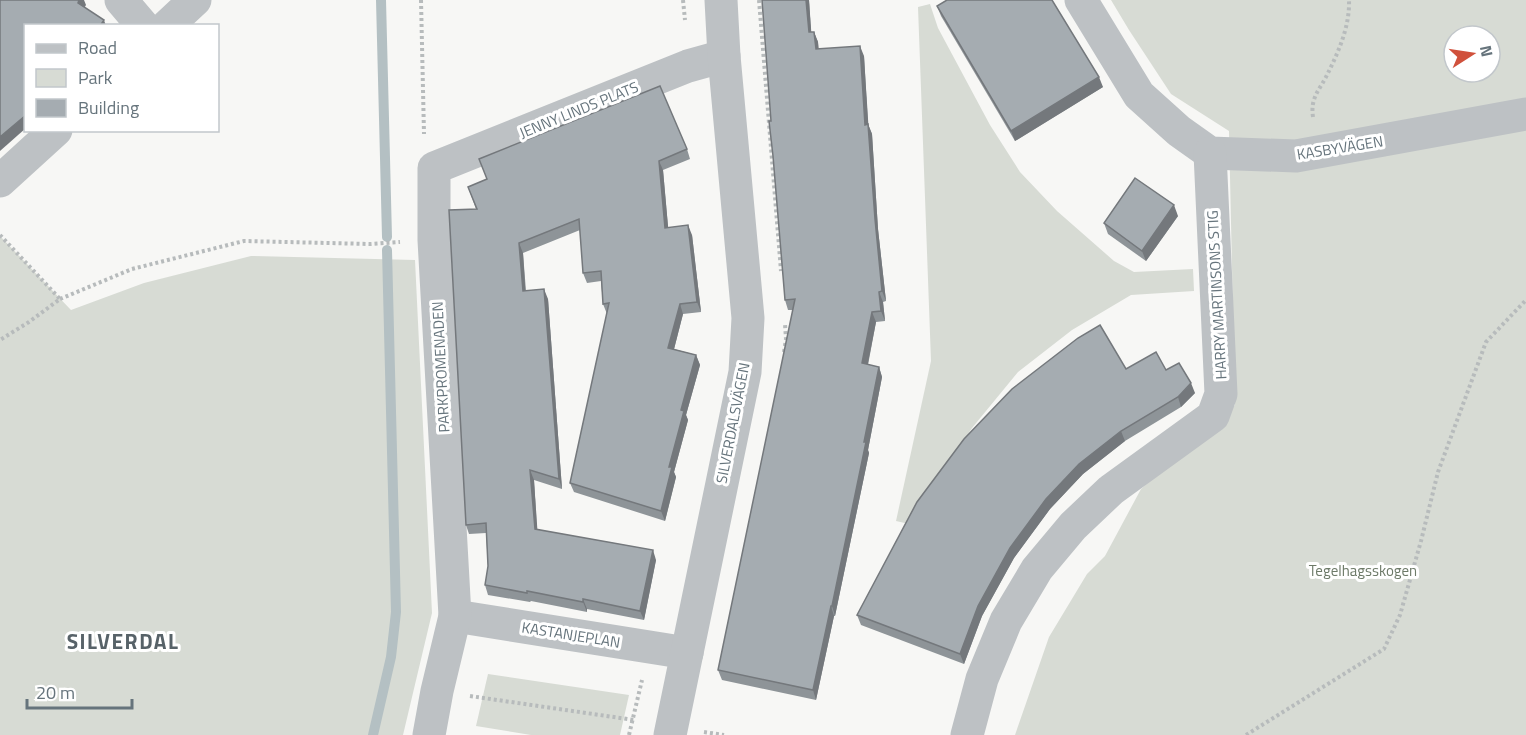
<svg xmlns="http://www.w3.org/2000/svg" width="1526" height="735" viewBox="0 0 1526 735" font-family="'Titillium Web',sans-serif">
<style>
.green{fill:#d7dbd4;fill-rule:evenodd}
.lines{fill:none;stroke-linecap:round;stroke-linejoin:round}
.stream{stroke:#b4c0c3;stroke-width:10}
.path{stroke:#b7bbbc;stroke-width:4;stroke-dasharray:3 3;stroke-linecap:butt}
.minor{stroke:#bdc1c4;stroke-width:33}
.wall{fill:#8e9498}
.shaded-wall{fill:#74787c}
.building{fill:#a5acb1;stroke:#74787c;stroke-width:1.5}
.labels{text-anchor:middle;stroke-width:6;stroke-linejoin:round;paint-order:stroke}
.street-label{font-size:15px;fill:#66747c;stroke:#fff}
.park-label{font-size:15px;fill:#6d7a68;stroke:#fff}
.district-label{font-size:21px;font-weight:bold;letter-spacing:1.5px;fill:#576268;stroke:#fff}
</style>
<rect width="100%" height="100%" fill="#f7f7f5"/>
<!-- green -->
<g class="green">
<path d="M1111,0H1526V735H1015L1049,637L1087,574L1105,556L1141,489L1235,405L1229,131L1171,94L1129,30ZM1454,36H1490V72H1454Z"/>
<path d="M930,4L938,28L990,125L1020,172L1057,211L1114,261L1134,272L1193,269L1194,291L1131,295L1072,330L1018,372L972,428L909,524L896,521L931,361L918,7Z"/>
<path d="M0,236L71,310L144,283L251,256L415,260L432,613L403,735H0Z"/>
<path d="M488,674L629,695L620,735H531L476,726Z"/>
</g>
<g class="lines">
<!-- stream -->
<g class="stream">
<path d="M381,0L387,237"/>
<path d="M373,735L391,657L396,612L387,250"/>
</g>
<!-- path -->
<g class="path">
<path d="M421,0L424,134"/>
<path d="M683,0L685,20"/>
<path d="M759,0L781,271"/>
<path d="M1313,117C1310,97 1320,90 1328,73C1339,51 1350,25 1349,0"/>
<path d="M0,235L60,299L29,322L0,340"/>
<path d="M60,299L132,269L244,241L370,244L400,242"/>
<path d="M784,352L786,339L785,324"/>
<path d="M470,696L634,720"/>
<path d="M704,732L724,735"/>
<path d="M629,735L642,680"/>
<path d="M1246,735L1384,649L1400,615L1421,541L1438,472L1486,342L1526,300"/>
</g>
<!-- minor -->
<g class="minor">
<path d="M121,0L143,26"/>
<path d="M1081,0L1139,95L1179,131L1210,153L1296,156L1526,114"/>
<path d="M167,26L195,0"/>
<path d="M0,181L56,130"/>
<path d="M455,616L687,653"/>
<path d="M429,735L437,691L455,616L434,240V168L688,66L724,56"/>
<path d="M670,735L745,372L748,318L724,56L721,0"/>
<path d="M967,735L982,679L1006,621L1037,569L1073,526L1111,490L1213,416L1221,394L1210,153"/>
</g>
</g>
<!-- wall -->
<g class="wall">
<path d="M762,0H809L811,32H814L818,42V49L864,56L868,124L872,134L878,229L886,301L883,302L885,321L876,322L868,365L879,367L882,377L868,450L869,453L835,616H834L816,700L722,680L718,670L793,310H788L785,300Z"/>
<path d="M937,6L1103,87L1015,141L941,16Z"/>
<path d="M687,149L690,159L663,170L668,227L692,235L701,312L683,314L674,349L696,355L700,365L686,415L688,420L674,472L676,477L665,521L574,492L570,483L607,314L603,304L601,281L587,283L583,273L580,230L523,253L526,291L548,299L562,489L534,480L537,529L656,560L644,620L587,609V612L531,601L530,602L488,595L485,585L488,566L486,533L469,534L466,525L476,209L468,187Z"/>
<path d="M1178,216L1146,261L1108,234L1104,223Z"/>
<path d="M1126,369L1195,393L1181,407L1125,441L1083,474L1050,509L1014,558L982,616L964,664L861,625L857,615Z"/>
</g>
<!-- shaded-wall -->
<g class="shaded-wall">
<path d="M79,0H84L86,5L81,13L78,3Z"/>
<path d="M806,0H809L812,42L809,32Z"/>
<path d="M104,20L106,26H100Z"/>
<path d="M814,32L818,42L820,59L816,49Z"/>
<path d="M860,46L864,56L869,135L865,125Z"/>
<path d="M1099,77L1103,87L1015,141L1011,131Z"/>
<path d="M26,115V128L0,151V137Z"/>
<path d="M868,124L872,134L878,229L886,301L882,291L875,219Z"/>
<path d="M659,161L663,170L669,237L665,228Z"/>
<path d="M1174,205L1178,216L1146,261L1142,251Z"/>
<path d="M688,225L692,235L701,312L697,302Z"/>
<path d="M519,243L523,253L526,301L523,291Z"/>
<path d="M544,289L548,299L562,489L559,479Z"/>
<path d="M879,292L883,302L885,321L881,311Z"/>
<path d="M680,304L683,314L672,357L668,348Z"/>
<path d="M872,312L876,322L866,373L862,363Z"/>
<path d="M696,355L700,365L686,415L688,420L674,472L676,477L665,521L661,511L669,467L681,410Z"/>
<path d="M879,367L882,377L868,450L869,453L835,616L832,606Z"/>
<path d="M1191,383L1195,393L1181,407L1178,397Z"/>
<path d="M1121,431L1125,441L1083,474L1050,509L1014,558L982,616L964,664L960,654L978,606L1010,548L1046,499L1079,464Z"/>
<path d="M530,470L534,480L538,539L535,529Z"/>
<path d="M653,550L656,560L644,620L640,611Z"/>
<path d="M583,599L587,609V612L583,602Z"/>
<path d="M831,606L834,616L816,700L813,690Z"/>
</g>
<!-- building -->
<g class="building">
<path d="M0,0H79L78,3L104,20L100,26H26V115L0,137Z"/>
<path d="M762,0H806L809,32H814L816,49L860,46L865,125L868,124L875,219L882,291L879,292L881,311L872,312L862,363L879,367L864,442H866L832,606H831L813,690L718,670L795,299L785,300L773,156L769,121H771Z"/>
<path d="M947,0H1052L1099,77L1011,131L937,6Z"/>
<path d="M660,86L687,149L659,161L665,228L688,225L697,302L680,304L668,348L696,355L681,410L684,411L669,467H672L661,511L570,483L609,303L603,304L601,271L583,273L579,219L519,243L523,291L544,289L559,479L530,470L535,529L653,550L640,611L583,599V602L527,591V593L485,585L488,566L486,523L466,525L449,210L477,209L468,187L487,179L479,159Z"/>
<path d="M1135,178L1174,205L1142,251L1104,223Z"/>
<path d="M1100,325L1126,369L1156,352L1166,370L1179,363L1191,383L1178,397L1121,431L1079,464L1046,499L1010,548L978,606L960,654L857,615L917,502L964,439L1012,389L1078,338Z"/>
</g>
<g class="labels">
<!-- street labels -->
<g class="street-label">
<text transform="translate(579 110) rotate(-22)" y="5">JENNY LINDS PLATS</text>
<text transform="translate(1340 148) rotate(-9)" y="5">KASBYVÄGEN</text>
<text transform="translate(1217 295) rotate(-93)" y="5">HARRY MARTINSONS STIG</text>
<text transform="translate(441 367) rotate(-93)" y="5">PARKPROMENADEN</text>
<text transform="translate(733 423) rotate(-79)" y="5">SILVERDALSVÄGEN</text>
<text transform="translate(571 635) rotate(9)" y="5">KASTANJEPLAN</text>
</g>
<!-- park labels -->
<g class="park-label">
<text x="1363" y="576">Tegelhagsskogen</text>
</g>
<!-- district labels -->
<g class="district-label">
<text x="123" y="649">SILVERDAL</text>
</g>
</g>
<!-- legend -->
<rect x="24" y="24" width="195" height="108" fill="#ffffff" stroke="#c2c7cb" stroke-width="1.5"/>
<rect x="36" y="44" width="30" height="9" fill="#bdc1c4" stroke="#c2c7cb" stroke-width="1.5"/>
<text x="78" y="54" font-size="18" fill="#66747c">Road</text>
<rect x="36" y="69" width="30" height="18" fill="#d7dbd4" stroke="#c2c7cb" stroke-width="1.5"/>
<text x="78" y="84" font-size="18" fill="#66747c">Park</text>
<rect x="36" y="99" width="30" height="18" fill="#a5acb1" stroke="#c2c7cb" stroke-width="1.5"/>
<text x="78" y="114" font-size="18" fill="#66747c">Building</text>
<!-- north arrow -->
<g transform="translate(1472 54) rotate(78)"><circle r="28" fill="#ffffff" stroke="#c2c7cb" stroke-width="1.5"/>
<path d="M0-4.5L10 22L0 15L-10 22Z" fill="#d0513c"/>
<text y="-9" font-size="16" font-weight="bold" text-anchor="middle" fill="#66747c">N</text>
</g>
<!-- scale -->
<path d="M27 699v9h105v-9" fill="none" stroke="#66747c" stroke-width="3"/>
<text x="36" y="699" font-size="18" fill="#66747c" stroke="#ffffff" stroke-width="4.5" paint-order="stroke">20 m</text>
</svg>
